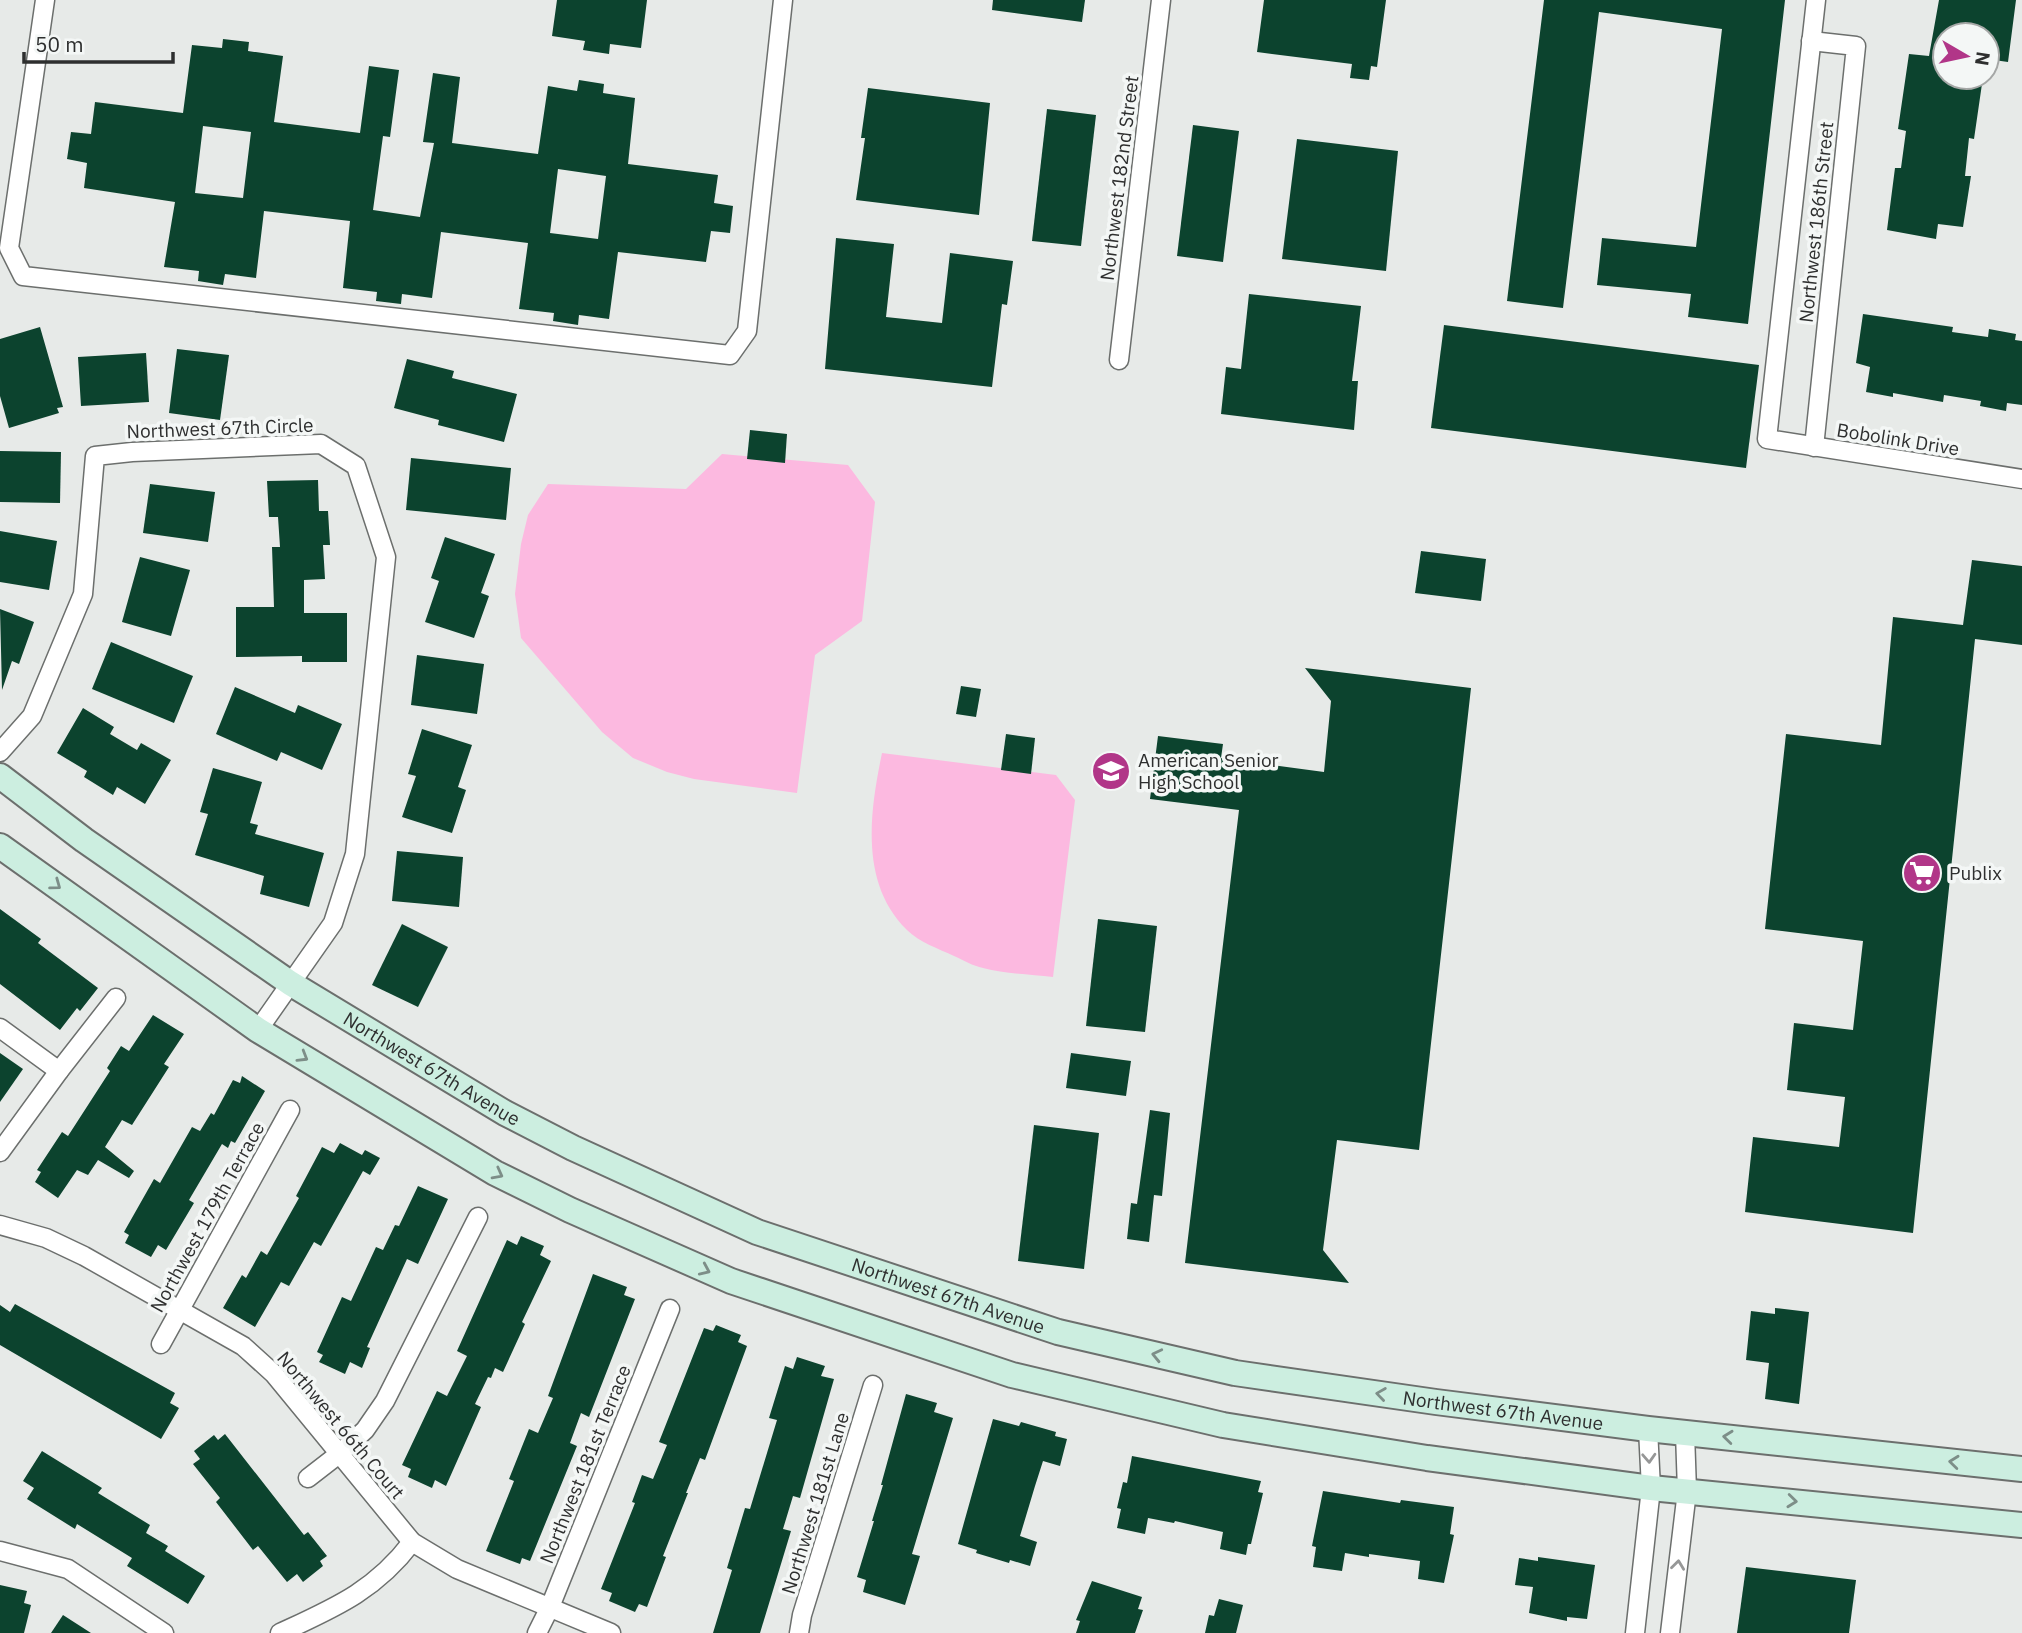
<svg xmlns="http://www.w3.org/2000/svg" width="2022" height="1633" viewBox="0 0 2022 1633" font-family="'IBM Plex Sans',sans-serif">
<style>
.green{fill:#fcb9e0}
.building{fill:#0c432e;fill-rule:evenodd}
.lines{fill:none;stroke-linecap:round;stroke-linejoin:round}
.street-casing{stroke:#6c6f6d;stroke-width:21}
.secondary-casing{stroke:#6c6f6d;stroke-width:28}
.street{stroke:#fff;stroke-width:18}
.secondary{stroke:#cceee0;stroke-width:24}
.oneway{stroke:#7d8e88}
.oneway2{stroke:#969797}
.labels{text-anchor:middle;stroke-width:7;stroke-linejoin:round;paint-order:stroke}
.street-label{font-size:19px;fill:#2e2f2f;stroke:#f4f7f6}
.poi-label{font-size:19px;fill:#2e2f2f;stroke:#f4f7f6;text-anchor:start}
</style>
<rect width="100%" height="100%" fill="#e7eae8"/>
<!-- green -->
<g class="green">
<path d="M722,454L848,465L875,502L862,621L815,655L797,793L694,779L667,772L633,758L602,732L521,638L515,594L521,544L528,515L548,484L686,489Z"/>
<path d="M882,753L1056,775L1075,800L1053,977C1030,974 1005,974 983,968C973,966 963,960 954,956C939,949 919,942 907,930C859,883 870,811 882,753Z"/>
</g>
<!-- building -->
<g class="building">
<path d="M557,0H647L641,48L610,44L609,54L583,50L585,41L552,36Z"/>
<path d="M993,0H1085L1082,22L992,10Z"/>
<path d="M1264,0H1386L1377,67L1371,66L1369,80L1350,78L1352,64L1257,52Z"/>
<path d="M1544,0H1785L1748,324L1688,317L1691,294L1597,285L1602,238L1696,247L1722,29L1599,12L1563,308L1507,301Z"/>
<path d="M1939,0H2016L2008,62L1987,59V35H1945V77H1983L1974,139L1969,138L1965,176H1971L1963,227L1938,224L1936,239L1887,230L1895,168H1901L1906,131L1898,129L1909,54L1929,56Z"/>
<path d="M223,39L249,42L248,51L283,56L274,122L360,133L369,66L399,70L390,137L383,136L373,210L420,217L434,143L423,142L433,73L460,77L452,143L538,154L548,86L577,91L579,80L604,84L603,93L635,98L628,164L718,175L714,203L733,206L730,233L711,231L706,262L618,252L609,319L579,315L578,325L553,321L554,313L519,309L528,243L441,232L432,298L402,294L401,304L376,301L377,292L343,288L350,221L264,211L256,278L225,274L223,285L198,281L199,271L164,267L175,202L84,188L87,163L67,159L71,132L91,134L95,102L183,113L192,45L222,48ZM203,126L251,132L243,198L195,193ZM558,169L606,176L598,239L550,233Z"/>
<path d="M868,88L990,103L979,215L856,200L865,138H861Z"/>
<path d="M1047,109L1096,115L1081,246L1032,241Z"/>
<path d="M1193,125L1239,131L1223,262L1177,256Z"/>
<path d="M1297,139L1398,151L1386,271L1282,259Z"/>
<path d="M836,238L894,244L886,317L942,323L950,253L1013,261L1007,305L1002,304L992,387L825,369Z"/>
<path d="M1249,294L1361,306L1352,381H1358L1354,430L1221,414L1226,367L1241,369Z"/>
<path d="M1863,314L1953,327L1952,332L1988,337L1989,329L2016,334L2015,340L2022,341V405L2007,403L2006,411L1980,406L1981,401L1944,395L1943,402L1893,393V397L1866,392L1870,367L1856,363Z"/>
<path d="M1444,325L1759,365L1746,468L1431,428Z"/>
<path d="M40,327L63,407L57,408L59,413L9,428L0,396V339Z"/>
<path d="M177,349L229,355L220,420L169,413Z"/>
<path d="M146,353L149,402L81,406L78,357Z"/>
<path d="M407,359L454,371L452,378L517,394L504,442L438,425L439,420L394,408Z"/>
<path d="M750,430L787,434L785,463L747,459Z"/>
<path d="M0,451L61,452L60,503L0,502Z"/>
<path d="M411,458L511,468L506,520L406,510Z"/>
<path d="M318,480L319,511H328L330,545H323L325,579L304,580V613H347V662H302V656L236,657V607H274L272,547H280L278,517H269L267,481Z"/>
<path d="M150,484L215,492L208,542L143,533Z"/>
<path d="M0,531L57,541L49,590L0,582Z"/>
<path d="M445,537L495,554L481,593L489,596L474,638L425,622L439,581L431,578Z"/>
<path d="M1421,551L1486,559L1481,601L1415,593Z"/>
<path d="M140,557L190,570L171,636L122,622Z"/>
<path d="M1972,560L2022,566V645L1975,639L1913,1233L1745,1212L1753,1137L1839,1147L1845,1097L1787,1090L1794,1023L1853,1030L1863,941L1765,929L1786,734L1881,745L1893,617L1963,625Z"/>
<path d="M0,609L34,622L19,664L12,661L2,690Z"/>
<path d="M111,642L193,676L174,723L92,689Z"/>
<path d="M417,655L484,664L477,714L411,705Z"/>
<path d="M1305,668L1471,688L1419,1150L1337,1140L1323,1250L1349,1283L1185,1263L1239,810L1150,799L1158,736L1223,744L1221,758L1324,772L1331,701Z"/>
<path d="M961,686L981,689L976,717L956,714Z"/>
<path d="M235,687L295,713L298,705L342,724L322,770L281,752L277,761L216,734Z"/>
<path d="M83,708L114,727L110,734L137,750L141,743L171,760L145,804L117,787L113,795L84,777L87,771L57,753Z"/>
<path d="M422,729L472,745L458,787L466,790L452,833L402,817L416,776L408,774Z"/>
<path d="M1006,734L1035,738L1031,774L1001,770Z"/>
<path d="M213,768L262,782L250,823L258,825L255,834L324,853L309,907L260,894L264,876L195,855L208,814L200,812Z"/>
<path d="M397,851L463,857L459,907L392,901Z"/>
<path d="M0,909L41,939L38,943L98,988L80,1011L77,1008L60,1030L0,984Z"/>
<path d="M1098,919L1157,926L1145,1032L1086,1026Z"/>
<path d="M402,924L448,947L418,1007L372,985Z"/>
<path d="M153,1015L184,1034L164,1064L169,1067L132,1125L122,1120L105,1147L134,1171L129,1178L98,1160L88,1175L77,1170L58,1198L35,1182L41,1172L37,1170L62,1132L68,1136L110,1071L107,1068L121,1046L129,1051Z"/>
<path d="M0,1053L23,1069L0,1102Z"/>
<path d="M1071,1053L1131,1061L1126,1096L1066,1088Z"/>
<path d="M242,1076L265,1091L235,1143L231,1141L228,1148L222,1144L189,1200L194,1203L166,1250L158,1245L151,1257L125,1243L129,1235L124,1232L154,1179L160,1183L192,1127L200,1131L211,1113L214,1115L233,1080L240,1083Z"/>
<path d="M1150,1110L1170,1113L1162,1196L1154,1195L1149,1242L1127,1239L1131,1203L1137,1204Z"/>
<path d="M1034,1125L1099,1133L1084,1269L1018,1261Z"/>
<path d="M340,1143L362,1155L365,1150L380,1158L370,1175L363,1171L321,1246L314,1242L289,1286L281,1282L255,1327L223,1308L242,1275L246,1278L261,1251L267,1255L299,1198L296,1196L322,1147L334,1153Z"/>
<path d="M418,1186L448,1199L418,1264L407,1259L367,1347L370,1348L362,1368L350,1362L345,1374L319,1362L323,1355L317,1352L342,1297L351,1301L376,1247L383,1250L395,1225L399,1226Z"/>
<path d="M521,1236L544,1246L540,1255L551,1261L522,1322L525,1324L503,1372L495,1368L491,1378L488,1377L475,1404L481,1407L446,1486L435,1480L432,1488L408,1477L411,1469L402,1465L437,1391L447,1396L467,1356L457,1351L507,1240L517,1245Z"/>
<path d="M593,1274L627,1287L624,1295L635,1299L589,1417L581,1413L570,1443L577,1446L530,1561L522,1558L520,1564L486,1551L514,1481L509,1479L529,1429L538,1433L553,1398L548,1396Z"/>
<path d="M15,1304L175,1393L170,1403L179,1408L161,1439L0,1345V1305L10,1312Z"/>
<path d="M1775,1308L1809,1312L1799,1404L1765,1399L1769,1363L1746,1360L1751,1311L1775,1314Z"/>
<path d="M716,1325L741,1335L738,1342L747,1346L705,1460L700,1458L686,1493H688L663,1556L666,1557L647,1607L639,1604L635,1612L609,1601L612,1593L601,1589L635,1503L632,1502L642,1475L653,1479L667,1445L659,1442L704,1328L713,1331Z"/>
<path d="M797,1357L825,1366L821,1376L834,1379L800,1498L793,1496L783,1529L791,1531L760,1633H713L732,1570L727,1568L745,1508L750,1509L777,1420L769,1418L785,1366L793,1369Z"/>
<path d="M906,1394L937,1403L934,1412L953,1418L912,1554L920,1556L905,1605L863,1592L866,1580L857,1577L874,1521H872L883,1485H881Z"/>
<path d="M993,1419L1019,1426L1021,1422L1056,1432L1055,1436L1067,1439L1060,1466L1043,1461L1035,1486L1020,1536L1037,1542L1030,1566L1010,1560L1009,1563L976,1553L977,1550L958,1544Z"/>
<path d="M225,1434L304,1535L308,1532L327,1556L320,1561L323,1566L303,1582L297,1574L287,1582L258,1546L253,1550L216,1502L220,1498L193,1464L200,1459L194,1451L214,1435L218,1440Z"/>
<path d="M42,1451L102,1488L98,1493L150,1525L146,1533L168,1546L165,1551L205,1576L188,1604L127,1566L132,1558L77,1524L75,1529L27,1499L34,1488L23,1481Z"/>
<path d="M1132,1456L1261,1481L1258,1492L1263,1493L1251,1544H1248L1246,1555L1220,1549L1223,1532L1175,1521L1174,1523L1148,1518L1145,1534L1117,1528L1121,1509L1117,1508L1123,1482L1127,1483Z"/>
<path d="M1323,1491L1400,1503L1401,1500L1454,1507L1450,1534L1454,1535L1444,1583L1418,1579L1420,1561L1369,1554V1557L1345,1553L1342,1571L1313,1567L1316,1547L1312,1546Z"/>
<path d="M1538,1557L1595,1565L1587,1619L1567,1617V1621L1529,1613L1533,1587L1515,1585L1519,1558L1538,1561Z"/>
<path d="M1746,1567L1856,1580L1849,1633H1737Z"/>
<path d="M1092,1581L1142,1597L1138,1609L1143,1610L1135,1633H1076L1080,1621L1076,1620Z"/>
<path d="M0,1585L27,1591L24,1603L31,1605L24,1633H0Z"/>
<path d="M1219,1599L1243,1605L1236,1633H1205L1209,1615L1214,1616Z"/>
<path d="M63,1615L91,1633H51Z"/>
</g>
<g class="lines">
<defs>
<g id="street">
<path d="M45,0L9,248L23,276L730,355L747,331L783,0"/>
<path d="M1816,0L1767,439L2022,479"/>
<path d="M1811,41L1856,46L1814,447"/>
<path d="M1119,360L1161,0"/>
<path d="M0,752L32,716L83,594L95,456L132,452L321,444L356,466L386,557L355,854L333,923L258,1030"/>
<path d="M0,1028L59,1071"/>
<path d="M0,1152L59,1071L116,998"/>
<path d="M0,1225L46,1238L84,1256L243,1346L274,1374L412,1542L457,1569L611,1633"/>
<path d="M161,1344L290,1110"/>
<path d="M308,1478L339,1454L365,1430L385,1401L478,1217"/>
<path d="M0,1551L68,1569L164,1633"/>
<path d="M280,1633C334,1608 375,1591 412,1542"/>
<path d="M537,1633L550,1607L670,1309"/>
<path d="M799,1633L802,1615L873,1385"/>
<path d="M1635,1633L1651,1488L1648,1429"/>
<path d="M1670,1633L1687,1491L1685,1433"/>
</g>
<g id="secondary">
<path id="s1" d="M0,776L84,840L290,983L505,1113L573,1148L757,1232L1058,1332L1235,1373L1436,1402L1648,1429L2022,1469"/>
<path d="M0,846L258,1030L495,1173L570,1210L731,1281L1012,1375L1223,1425L1427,1458L1651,1488L2022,1525"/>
</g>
</defs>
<!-- street casing -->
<use href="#street" class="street-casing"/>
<!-- secondary casing -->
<use href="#secondary" class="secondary-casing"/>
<!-- street -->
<use href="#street" class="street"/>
<!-- secondary -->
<use href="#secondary" class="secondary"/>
</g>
<!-- one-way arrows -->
<defs><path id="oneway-chevron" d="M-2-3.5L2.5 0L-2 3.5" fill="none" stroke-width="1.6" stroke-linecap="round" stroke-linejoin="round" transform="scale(1.75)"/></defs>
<g class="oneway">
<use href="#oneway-chevron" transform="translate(56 885) rotate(36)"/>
<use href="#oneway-chevron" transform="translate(303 1057) rotate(31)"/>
<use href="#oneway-chevron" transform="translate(498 1174) rotate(28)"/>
<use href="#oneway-chevron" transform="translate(705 1270) rotate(24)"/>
<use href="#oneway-chevron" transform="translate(1157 1355) rotate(-167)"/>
<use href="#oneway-chevron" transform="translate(1381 1394) rotate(-172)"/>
<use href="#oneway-chevron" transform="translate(1728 1437) rotate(-174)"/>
<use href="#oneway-chevron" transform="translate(1954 1462) rotate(-174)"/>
<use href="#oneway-chevron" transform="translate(1792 1501) rotate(6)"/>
</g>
<g class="oneway2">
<use href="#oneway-chevron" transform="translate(1649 1458) rotate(87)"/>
<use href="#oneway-chevron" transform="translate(1678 1565) rotate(-83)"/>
</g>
<!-- icons -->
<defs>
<symbol id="school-disc" viewBox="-11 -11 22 22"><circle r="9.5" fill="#b13688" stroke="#f4f7f6"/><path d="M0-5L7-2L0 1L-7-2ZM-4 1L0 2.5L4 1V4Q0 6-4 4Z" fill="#fff"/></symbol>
<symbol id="supermarket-disc" viewBox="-11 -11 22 22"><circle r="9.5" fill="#b13688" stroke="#f4f7f6"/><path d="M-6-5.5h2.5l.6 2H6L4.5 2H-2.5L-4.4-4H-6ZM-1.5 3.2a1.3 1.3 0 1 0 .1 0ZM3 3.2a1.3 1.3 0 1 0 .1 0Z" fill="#fff"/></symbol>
</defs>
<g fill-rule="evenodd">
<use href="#school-disc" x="1089" y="749" width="44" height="44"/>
<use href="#supermarket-disc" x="1900" y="851" width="44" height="44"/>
</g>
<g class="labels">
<!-- street labels -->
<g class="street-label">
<text transform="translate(1119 178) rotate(-83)" y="7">Northwest 182nd Street</text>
<text transform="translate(1816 222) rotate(-84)" y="7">Northwest 186th Street</text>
<text transform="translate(220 428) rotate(-2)" y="7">Northwest 67th Circle</text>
<text transform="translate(1898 439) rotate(9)" y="7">Bobolink Drive</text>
<text dy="7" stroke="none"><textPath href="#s1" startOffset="522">Northwest 67th Avenue</textPath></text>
<text transform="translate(207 1217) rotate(-61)" y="7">Northwest 179th Terrace</text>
<text dy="7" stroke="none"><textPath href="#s1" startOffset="1088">Northwest 67th Avenue</textPath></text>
<text dy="7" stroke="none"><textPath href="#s1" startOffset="1656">Northwest 67th Avenue</textPath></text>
<text transform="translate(341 1425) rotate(50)" y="7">Northwest 66th Court</text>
<text transform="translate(585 1464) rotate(-68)" y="7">Northwest 181st Terrace</text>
<text transform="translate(815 1503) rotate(-73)" y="7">Northwest 181st Lane</text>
</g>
<!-- poi labels -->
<g class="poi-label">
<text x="1138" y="767">American Senior<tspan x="1138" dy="22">High School</tspan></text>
<text x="1949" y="880">Publix</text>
</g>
</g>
<!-- north arrow -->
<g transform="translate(1966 56) rotate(99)"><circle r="33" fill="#f4f7f6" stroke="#a5a7a6" stroke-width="2"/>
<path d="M0-5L12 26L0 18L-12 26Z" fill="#b13688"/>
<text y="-10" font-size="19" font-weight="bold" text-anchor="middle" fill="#2e2f2f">N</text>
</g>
<!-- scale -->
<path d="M24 52v10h149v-10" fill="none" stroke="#2e2f2f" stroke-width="3.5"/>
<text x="35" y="52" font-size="21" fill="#2e2f2f" stroke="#f4f7f6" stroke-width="5" paint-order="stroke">50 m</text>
</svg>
